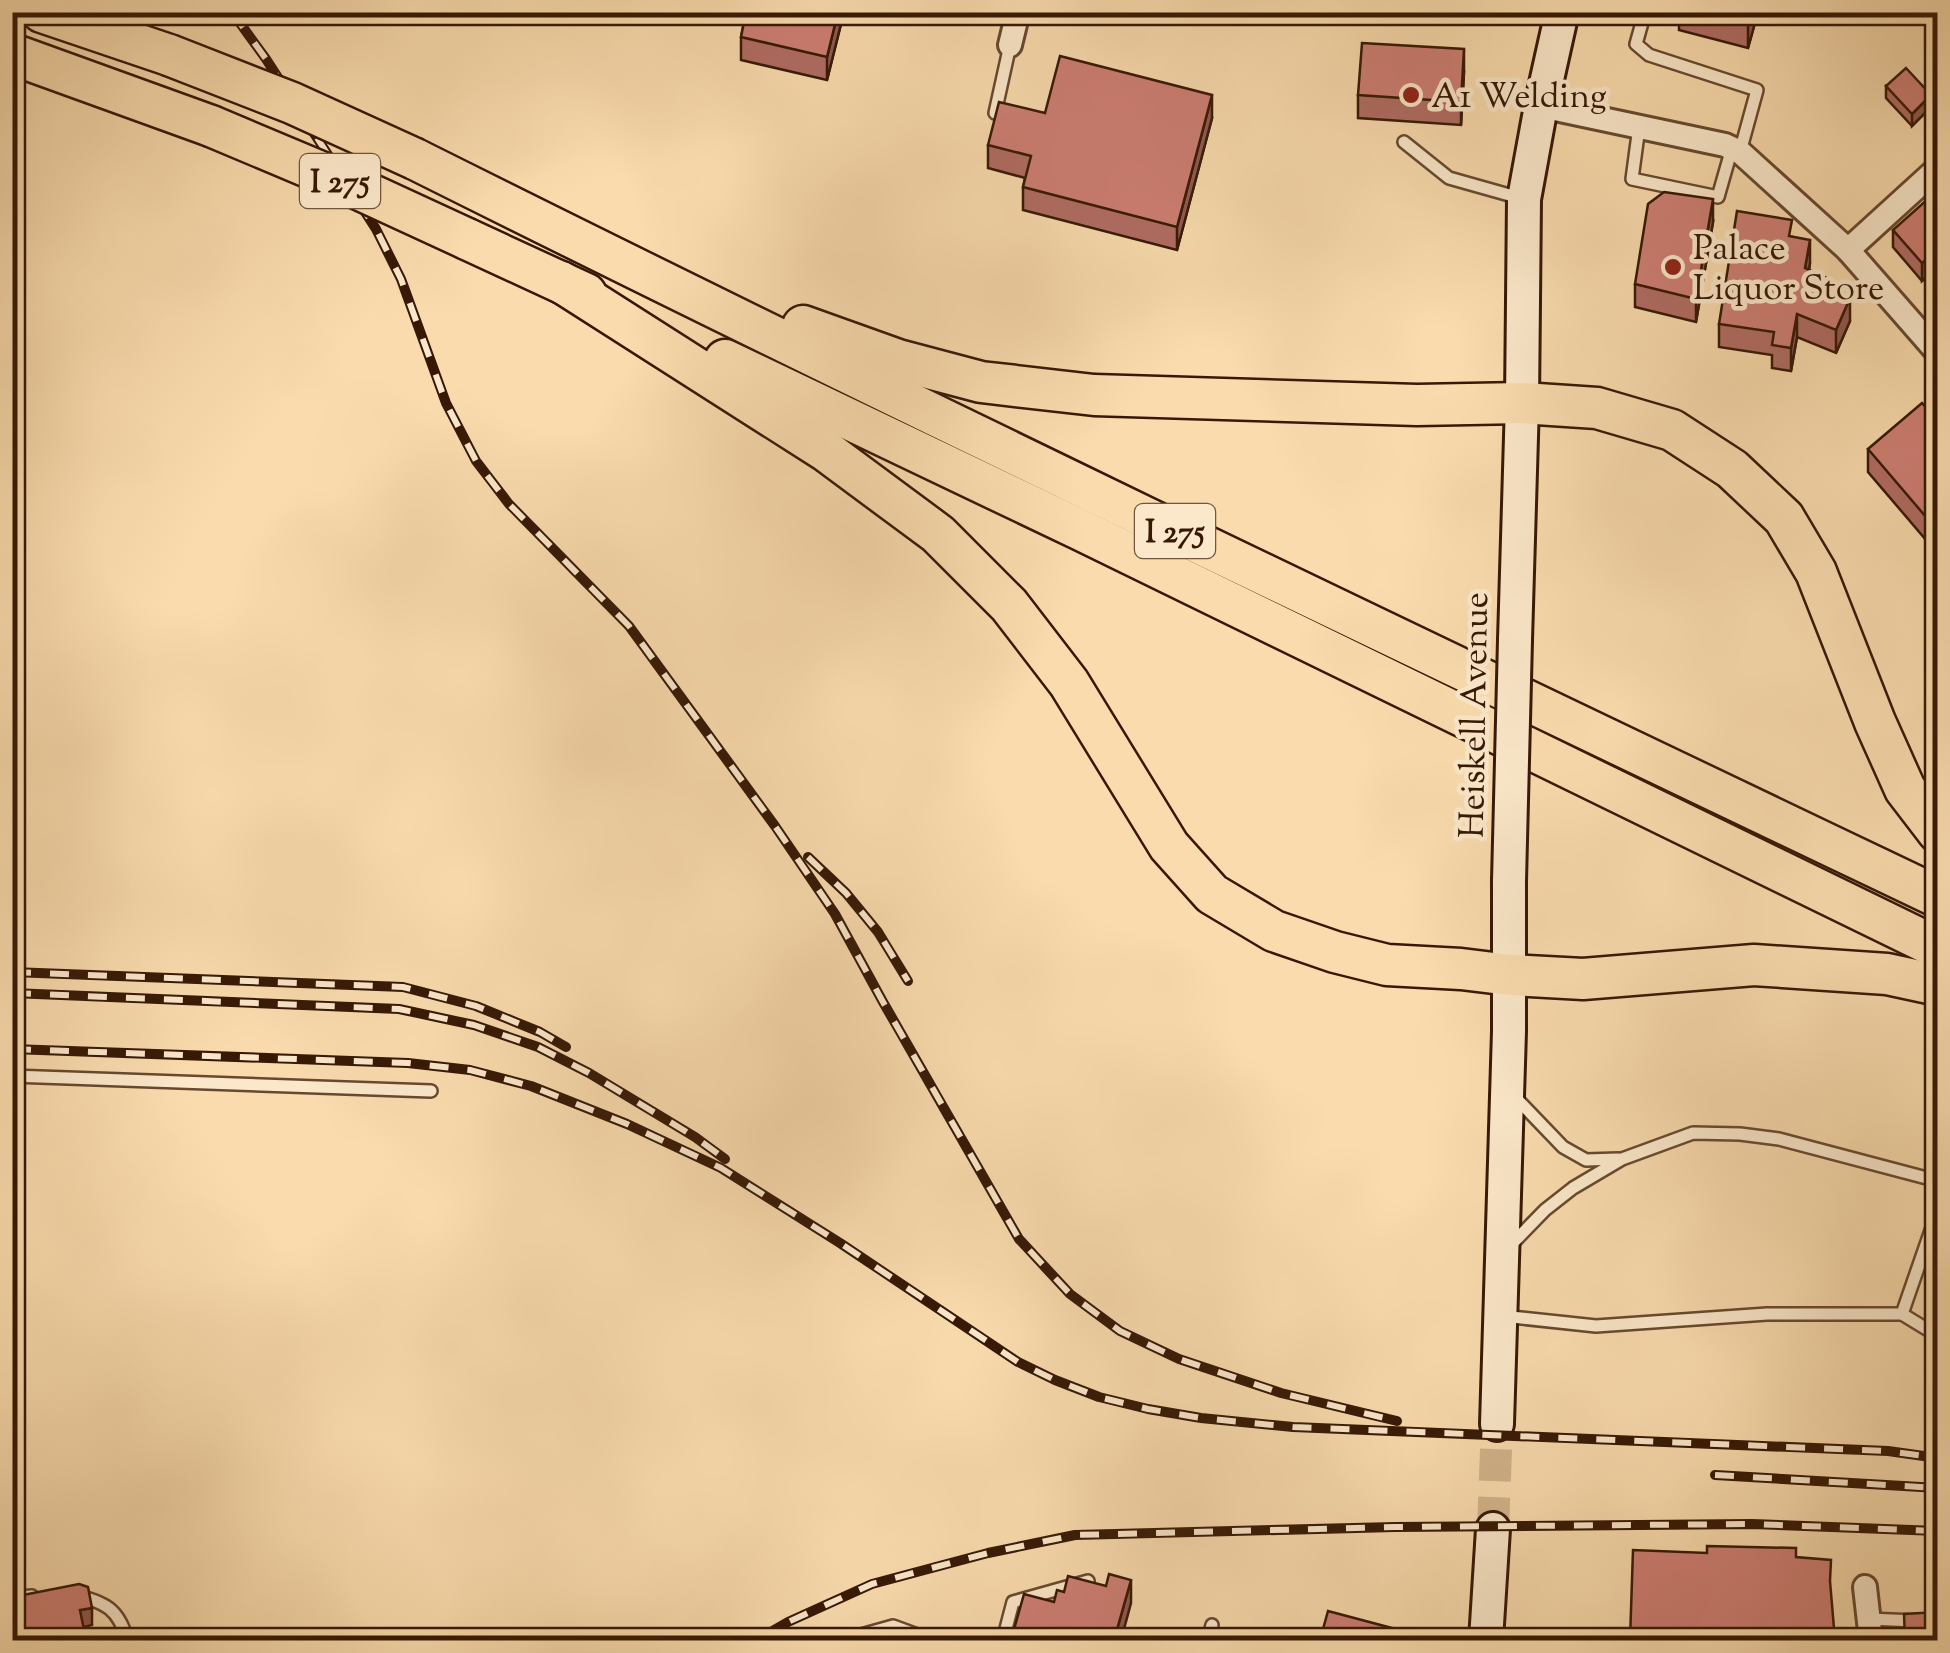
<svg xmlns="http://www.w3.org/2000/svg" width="1950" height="1653" viewBox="0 0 1950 1653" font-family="'Sorts Mill Goudy',serif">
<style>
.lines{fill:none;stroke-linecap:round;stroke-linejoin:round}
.secondary-tunnel{stroke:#d2b48b;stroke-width:32;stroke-dasharray:32 16;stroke-linecap:butt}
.lane-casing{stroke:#67492f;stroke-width:16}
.street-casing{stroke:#67492f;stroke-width:28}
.secondary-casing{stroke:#361805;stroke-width:38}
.highway-casing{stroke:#361805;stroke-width:45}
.lane{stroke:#fbe8ca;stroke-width:11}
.street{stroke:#fbe8ca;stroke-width:22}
.secondary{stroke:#fbe8ca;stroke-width:32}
.highway{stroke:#f9dbad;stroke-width:40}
.rail-casing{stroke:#361805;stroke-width:10}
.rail{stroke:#fbe8ca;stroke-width:6;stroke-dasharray:19;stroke-linecap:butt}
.secondary-bridge-casing{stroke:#361805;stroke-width:38;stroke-linecap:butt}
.highway-bridge-casing{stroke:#361805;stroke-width:45;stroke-linecap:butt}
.secondary-bridge{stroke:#fbe8ca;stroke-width:32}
.highway-bridge{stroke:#f9dbad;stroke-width:40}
.wall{fill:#b06c63;stroke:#361805;stroke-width:2.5}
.shaded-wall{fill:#905850;stroke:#361805;stroke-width:2.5}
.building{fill:#cd7e73;stroke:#361805;stroke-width:2.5}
.poi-dot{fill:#8f2418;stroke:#fbe8ca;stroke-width:4}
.labels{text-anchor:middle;stroke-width:9;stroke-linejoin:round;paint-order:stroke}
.shield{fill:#fbe8ca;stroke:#715640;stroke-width:2.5}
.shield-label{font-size:32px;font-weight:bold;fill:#361805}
.poi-label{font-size:35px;fill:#361805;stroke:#fbe8ca;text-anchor:start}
.street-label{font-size:35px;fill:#361805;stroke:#fbe8ca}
</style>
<rect width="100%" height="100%" fill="#f9dbad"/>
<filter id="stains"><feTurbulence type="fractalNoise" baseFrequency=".002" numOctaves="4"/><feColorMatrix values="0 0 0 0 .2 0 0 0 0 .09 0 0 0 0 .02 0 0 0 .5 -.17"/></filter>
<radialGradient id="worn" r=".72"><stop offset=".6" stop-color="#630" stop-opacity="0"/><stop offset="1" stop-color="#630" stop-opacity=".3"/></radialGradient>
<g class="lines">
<!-- secondary-tunnel -->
<path class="secondary-tunnel" d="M1493,1529L1497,1424"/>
<defs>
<g id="lane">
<path d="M1645,12L1636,44L1649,55L1757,90L1740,152"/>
<path d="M995,113L1010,45"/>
<path d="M1639,127L1632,179L1718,197L1732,148"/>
<path d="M1404,142L1449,178L1520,198"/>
<path d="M12,1076L431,1091"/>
<path d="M1516,1098L1563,1147L1586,1160L1618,1159"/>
<path d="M1509,1247L1545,1210L1573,1188L1622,1159L1693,1133L1740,1134L1779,1139L1938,1181"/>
<path d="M1902,1314L1938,1336"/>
<path d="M1502,1316L1596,1326L1767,1314H1902L1938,1210"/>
<path d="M75,1595C105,1602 119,1609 127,1640"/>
<path d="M12,1603L19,1597L32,1596"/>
<path d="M1869,1619L1938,1622"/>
<path d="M843,1640L893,1626L931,1640"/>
<path d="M1003,1640L1013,1602L1088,1581"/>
<path d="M1208,1640L1212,1625"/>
</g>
<g id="street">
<path d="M1010,45L1018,12"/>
<path d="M1541,106L1725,145L1740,152L1848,250L1938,353"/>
<path d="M1848,250L1938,168"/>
<path d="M1865,1587L1871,1640"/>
</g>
<g id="secondary">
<path d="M1515,640L1522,403L1524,199L1541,106L1562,12"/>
<path d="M1497,1424L1509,1031V881"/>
<path d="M1486,1640L1493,1529"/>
</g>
<g id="highway">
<path d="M42,12L169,55"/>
<path d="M12,54L211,126"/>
<path d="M415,159C919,411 1429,654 1938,897"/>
<path d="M467,239L586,294"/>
<path d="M561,282L826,451L938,534L1009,605L1069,683L1169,846L1212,894L1274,931L1335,952L1387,965L1461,969L1510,975L1583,979L1754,965L1887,974L1938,985"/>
<path d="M803,326L898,360L981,382L1094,395L1417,405L1522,403L1597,408L1672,430L1732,469L1784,518L1816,572L1875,722L1905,789L1938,832"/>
<path d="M725,360L1081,530L1938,948"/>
</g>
</defs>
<!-- lane casing -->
<use href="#lane" class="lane-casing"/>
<!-- street casing -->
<use href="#street" class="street-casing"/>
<!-- secondary casing -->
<use href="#secondary" class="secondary-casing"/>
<!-- highway casing -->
<use href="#highway" class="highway-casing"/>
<!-- lane -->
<use href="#lane" class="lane"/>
<!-- street -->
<use href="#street" class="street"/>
<!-- secondary -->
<use href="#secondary" class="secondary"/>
<!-- highway -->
<use href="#highway" class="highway"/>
<defs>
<g id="rail">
<path d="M232,12L266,59L376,229L401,279L446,403L476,461L509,504L629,626L775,826L835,914L883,1002L1019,1239L1070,1294L1120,1331L1179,1359L1281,1393L1397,1421"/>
<path d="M808,857L846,893L878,932L908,981"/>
<path d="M12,972L403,987L476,1006L540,1032L566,1047"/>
<path d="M12,993L399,1009L474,1025L538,1047L589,1073L695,1137L725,1159"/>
<path d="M12,1049L408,1063L470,1070L531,1086L627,1124L721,1168L840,1243L1018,1362L1055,1380L1099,1397L1148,1409L1201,1418L1293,1427L1888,1451L1938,1458"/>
<path d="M1715,1475L1938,1488"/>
<path d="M757,1640L788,1622L872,1584L988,1553L1075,1535L1395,1527L1752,1524L1938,1531"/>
</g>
</defs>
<!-- rail casing -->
<use href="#rail" class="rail-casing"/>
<!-- rail -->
<use href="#rail" class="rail"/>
<defs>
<path id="secondary-bridge" d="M1509,881L1515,640"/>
<g id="highway-bridge">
<path d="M169,55L292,103L415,159"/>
<path d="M211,126L337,179L467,239"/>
</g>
</defs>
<!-- secondary-bridge casing -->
<use href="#secondary-bridge" class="secondary-bridge-casing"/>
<!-- highway-bridge casing -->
<use href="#highway-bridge" class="highway-bridge-casing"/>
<!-- secondary-bridge -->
<use href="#secondary-bridge" class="secondary-bridge"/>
<!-- highway-bridge -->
<use href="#highway-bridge" class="highway-bridge"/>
</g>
<!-- wall -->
<g class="wall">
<path d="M746,12H844L827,80L741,60V37Z"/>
<path d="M1679,12H1758L1748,48L1679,30Z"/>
<path d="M1938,47V91L1926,79V68L1930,64V54Z"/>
<path d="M1464,72L1461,125L1358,118V95Z"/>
<path d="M1886,86L1931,107L1912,126L1886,98Z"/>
<path d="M1045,113L1212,118L1177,250L1023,210V187L1025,178L988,168V145Z"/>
<path d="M1938,207V267L1922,281L1893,247V230Z"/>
<path d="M1713,222L1696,322L1635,307V284Z"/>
<path d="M1792,237L1810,263L1809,270L1842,295L1850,321L1836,353L1797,337L1791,371L1772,368V355L1719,347V324Z"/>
<path d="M1938,421V554L1868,472V449Z"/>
</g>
<!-- shaded-wall -->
<g class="shaded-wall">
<path d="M838,12H844L827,80V57Z"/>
<path d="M1752,12H1758L1748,48V25Z"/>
<path d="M1464,49V72L1461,125V102Z"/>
<path d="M1212,95V118L1177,250V227Z"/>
<path d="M1931,95V107L1912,126V114Z"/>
<path d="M1713,199V222L1696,322V299Z"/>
<path d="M1810,240V263L1805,291V268Z"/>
<path d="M1938,250V267L1922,281V263Z"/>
<path d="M1850,298V321L1836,353V330Z"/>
<path d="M1797,314V337L1791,371V348Z"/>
<path d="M1131,1580V1603L1121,1640H1114Z"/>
<path d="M92,1608V1625L80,1628V1610Z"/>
</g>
<!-- building -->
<g class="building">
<path d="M746,12H838L827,57L741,37Z"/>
<path d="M1701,12H1752L1748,25Z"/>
<path d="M1362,43L1464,49L1461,102L1358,95Z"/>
<path d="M1938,47V79L1926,68L1935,59L1930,54Z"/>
<path d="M1060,56L1212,95L1177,227L1023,187L1031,156L988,145L999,102L1045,113Z"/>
<path d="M1906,68L1931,95L1912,114L1886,86Z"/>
<path d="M1664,192L1713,199L1696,299L1635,284L1648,204Z"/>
<path d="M1929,198L1938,207V250L1922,263L1893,230Z"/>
<path d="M1737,211L1792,220L1789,236L1810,240L1805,268L1842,285L1839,294L1850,298L1836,330L1797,314L1791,348L1772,345L1774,332L1719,324Z"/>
<path d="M1922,403L1938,421V531L1868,449Z"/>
<path d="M1707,1546L1796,1548V1557L1831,1560L1830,1581L1835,1640H1630L1633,1550L1707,1553Z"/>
<path d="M1109,1574L1131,1580L1114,1640H1011L1024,1594L1054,1602L1057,1590L1064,1592L1068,1576L1106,1586Z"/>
<path d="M79,1584L88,1587L92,1608L80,1610L86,1640H12V1604L20,1602L18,1596Z"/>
<path d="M1328,1611L1403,1631L1401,1640H1320Z"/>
<path d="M1938,1612V1640H1905L1904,1614Z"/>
</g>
<!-- markers -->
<g class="poi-dot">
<circle cx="1411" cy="95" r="10"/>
<circle cx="1673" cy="267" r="10"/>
</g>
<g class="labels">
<!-- shield labels -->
<g class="shield">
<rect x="300" y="154" width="80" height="54" rx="8"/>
<rect x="1135" y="504" width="80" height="54" rx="8"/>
</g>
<g class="shield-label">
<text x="340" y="192">I 275</text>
<text x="1175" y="542">I 275</text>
</g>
<!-- poi labels -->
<g class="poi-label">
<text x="1431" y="107">A1 Welding</text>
<text x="1693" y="259">Palace<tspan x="1693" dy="40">Liquor Store</tspan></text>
</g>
<!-- street labels -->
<g class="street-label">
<text transform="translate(1473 715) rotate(-89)" y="12">Heiskell Avenue</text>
</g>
</g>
<!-- margin -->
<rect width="1950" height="1653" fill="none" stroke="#f9dbad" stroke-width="50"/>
<rect x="15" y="15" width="1920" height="1623" fill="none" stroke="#361805" stroke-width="5"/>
<rect x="25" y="25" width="1900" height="1603" fill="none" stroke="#361805" stroke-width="2.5"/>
<rect width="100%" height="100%" filter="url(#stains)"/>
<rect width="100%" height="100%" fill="url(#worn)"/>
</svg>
